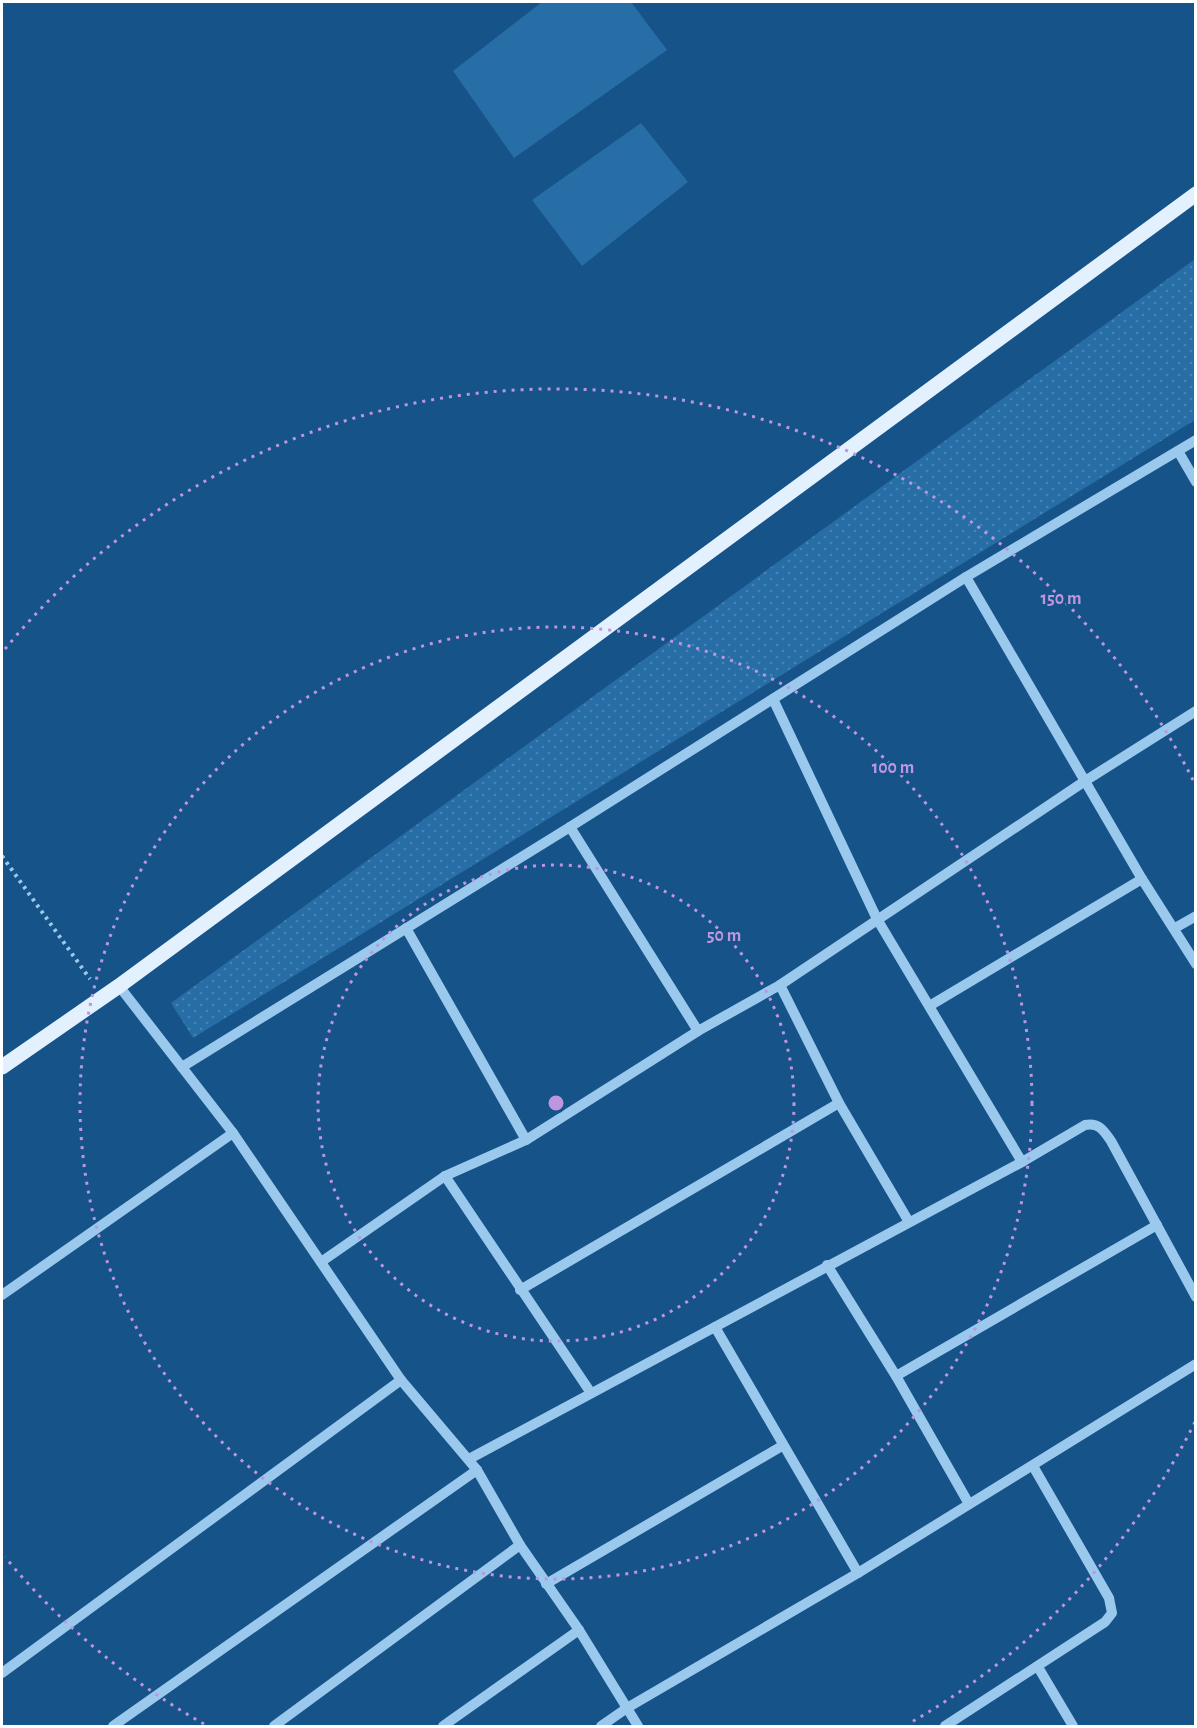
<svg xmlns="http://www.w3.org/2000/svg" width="1197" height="1728" viewBox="0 0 1197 1728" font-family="'Alegreya Sans',sans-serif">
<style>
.grass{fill:url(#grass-dots)}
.garden{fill:#276da6}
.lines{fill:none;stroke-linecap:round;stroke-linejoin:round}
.path{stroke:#9bc9ee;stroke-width:4;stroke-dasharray:3 4.5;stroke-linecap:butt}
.minor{stroke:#9bc9ee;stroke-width:10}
.major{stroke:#e3f1ff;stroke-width:15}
.ring{fill:none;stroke:#bd96df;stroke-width:3;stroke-dasharray:3 6}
.centre{fill:#bd96df;stroke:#155388;stroke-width:3}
.ring-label{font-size:18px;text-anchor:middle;font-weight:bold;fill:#bd96df;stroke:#155388;stroke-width:4.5;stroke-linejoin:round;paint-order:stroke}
</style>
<defs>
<pattern id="grass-dots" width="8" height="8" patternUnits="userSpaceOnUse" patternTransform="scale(1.5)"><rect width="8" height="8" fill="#276da6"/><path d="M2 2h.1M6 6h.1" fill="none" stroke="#4783b3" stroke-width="1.8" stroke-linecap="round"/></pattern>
</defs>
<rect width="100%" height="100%" fill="#155388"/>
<!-- grass -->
<path class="grass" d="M1195,259V420L193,1038L171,1003Z"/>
<!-- garden -->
<g class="garden">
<path d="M542,2H631L667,50L514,158L453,71Z"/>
<path d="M641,123L688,182L582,266L532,200Z"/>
</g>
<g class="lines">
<!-- path -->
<path class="path" d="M2,856L90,979"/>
<!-- minor -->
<g class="minor">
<path d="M1178,451L1196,482"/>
<path d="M966,577L1142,879L1196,964"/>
<path d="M570,827L698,1031"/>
<path d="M406,928L526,1140"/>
<path d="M1175,928L1196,916"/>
<path d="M780,985L839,1103L909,1222"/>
<path d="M119,986L233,1133L401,1380L477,1470L520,1545L579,1630L638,1726"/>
<path d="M931,1005L1142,879"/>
<path d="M182,1067L570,827L966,577L1196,440"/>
<path d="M1022,1162L1085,1125C1099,1122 1104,1131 1111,1141L1196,1297"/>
<path d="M445,1176L591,1393"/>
<path d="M321,1262L445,1176L526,1140L698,1031L780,985L1085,781L1196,711"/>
<path d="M827,1265L896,1376L969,1504"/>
<path d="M520,1290L839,1103"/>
<path d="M2,1295L233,1133"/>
<path d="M715,1327L858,1573"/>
<path d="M896,1376L1157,1225"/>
<path d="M469,1459L1022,1162L877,919L773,699"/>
<path d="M546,1584L782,1446"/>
<path d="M1038,1667L1073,1726"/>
<path d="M2,1673L401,1380"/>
<path d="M113,1726L477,1470"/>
<path d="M274,1726L520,1545"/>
<path d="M443,1726L579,1630"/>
<path d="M601,1726L627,1708L858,1573L1196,1364"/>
<path d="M945,1726L1105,1622L1112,1613L1109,1598L1033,1466"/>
</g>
<!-- major -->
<path class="major" d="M2,1067L119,986L1196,194"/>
</g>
<!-- distance rings -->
<g class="ring">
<circle cx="556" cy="1103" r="238"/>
<circle cx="556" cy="1103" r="476"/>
<path d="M1195 1422A714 714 0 0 1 908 1724M204 1724A714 714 0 0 1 5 1557M5 649A714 714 0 0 1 1195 784"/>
</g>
<circle cx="556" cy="1103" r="9" class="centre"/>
<g class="ring-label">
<text x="1061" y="604">150 m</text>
<text x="893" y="773">100 m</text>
<text x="724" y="941">50 m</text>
</g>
<!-- border -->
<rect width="1197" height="1728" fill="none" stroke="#ffffff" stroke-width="6"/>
</svg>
